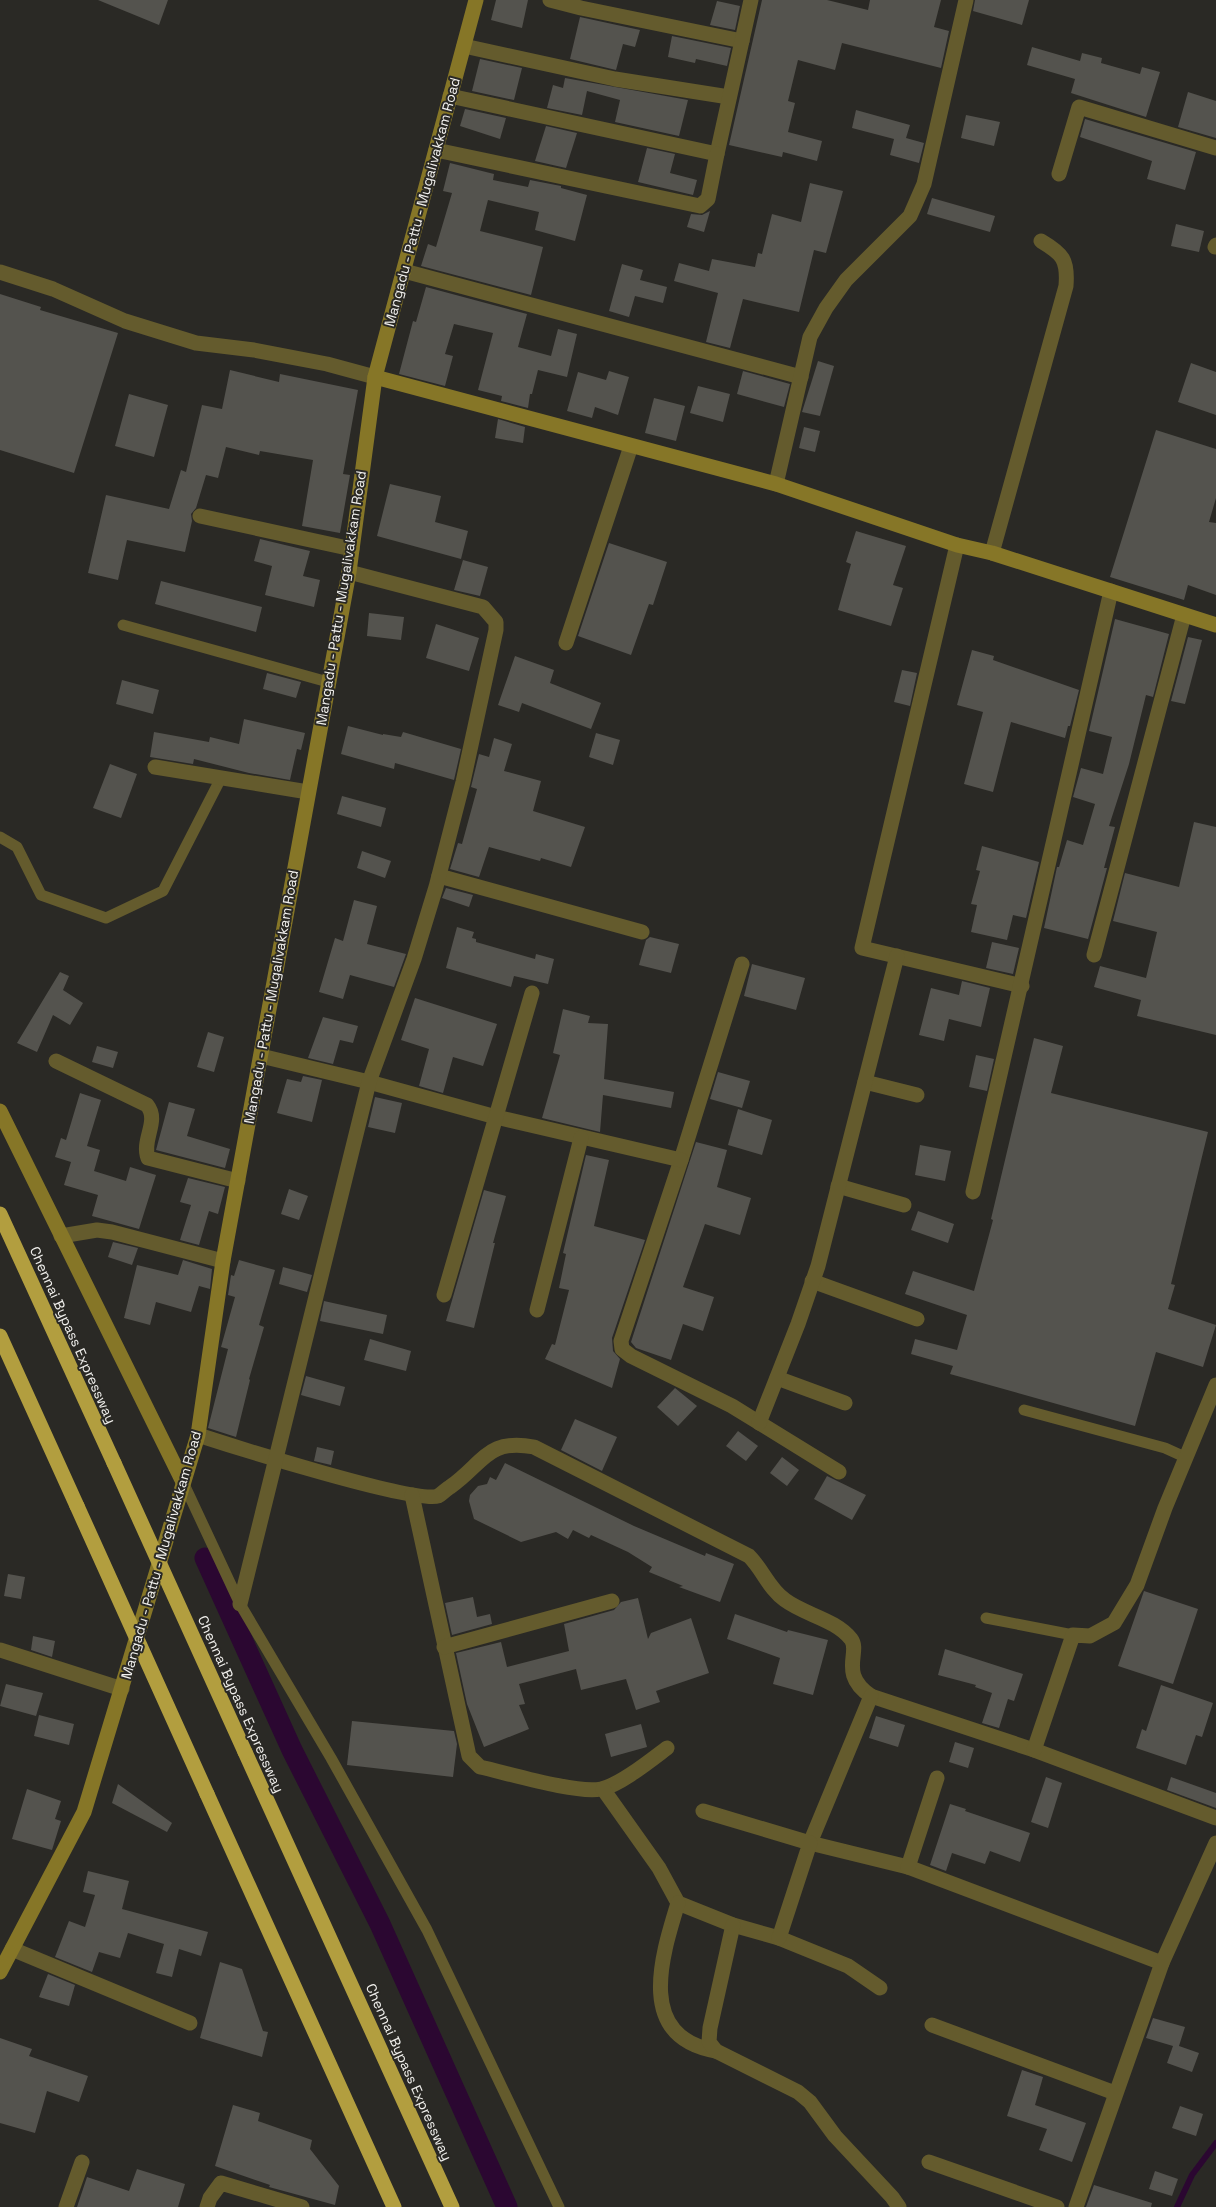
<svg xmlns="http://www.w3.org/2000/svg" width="1216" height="2207" viewBox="0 0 1216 2207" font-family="'Space Grotesk',sans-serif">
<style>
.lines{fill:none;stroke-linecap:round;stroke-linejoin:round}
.stream{stroke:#2b0731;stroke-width:6}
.canal{stroke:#2b0731;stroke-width:21}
.building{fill:#54534e}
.lane{stroke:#645b2d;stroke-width:11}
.street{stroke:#645b2d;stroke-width:15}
.secondary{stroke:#867627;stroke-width:15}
.highway{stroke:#b29e3f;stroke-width:15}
.highway-bridge{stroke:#b29e3f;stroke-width:15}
.labels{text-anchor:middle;stroke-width:4;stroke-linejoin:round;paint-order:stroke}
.street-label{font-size:14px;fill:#f2f1ee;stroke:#2a2925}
</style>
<rect width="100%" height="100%" fill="#2a2925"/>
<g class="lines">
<!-- stream -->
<path class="stream" d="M1177,2207L1192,2175L1216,2143"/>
<!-- canal -->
<path class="canal" d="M205,1558L292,1750L380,1924L507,2207"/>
</g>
<!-- building -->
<g class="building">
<path d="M98,0H168L159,25Z"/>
<path d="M496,0H528L522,28L491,20Z"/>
<path d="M762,0H827L868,10L870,0H941L934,27L949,31L941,68L842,43L835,70L798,60L788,101L795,103L788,132L822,141L817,161L783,152L782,157L729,145Z"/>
<path d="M975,0H1029L1022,25L973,11Z"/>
<path d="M717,1L740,6L735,30L710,25Z"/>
<path d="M580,17L640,30L635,47L623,44L616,70L570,59Z"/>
<path d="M672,36L731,48L727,66L696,59L695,63L668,57Z"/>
<path d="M1032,47L1080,61L1082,53L1102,58L1101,63L1140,74L1142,67L1160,72L1146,117L1071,93L1075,79L1027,65Z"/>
<path d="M480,59L522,68L514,100L472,91Z"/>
<path d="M565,78L688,100L679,136L615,122L620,100L587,91L582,115L547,108L553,85L563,88Z"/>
<path d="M1188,92L1216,101V138L1178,127Z"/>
<path d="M465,109L506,118L500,139L460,126Z"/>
<path d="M856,110L910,125L906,138L924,143L919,163L890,155L894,139L852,128Z"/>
<path d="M966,115L1000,122L994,146L961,138Z"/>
<path d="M1085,119L1196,152L1185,190L1147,179L1152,161L1080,137Z"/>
<path d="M546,126L577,133L566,168L535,161Z"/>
<path d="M647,148L675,154L670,173L697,180L693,195L638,182Z"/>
<path d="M450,163L494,174L493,180L528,187L530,180L561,186V188L587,195L575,241L535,230L539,212L488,200L480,231L543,247L531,295L421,266L428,244L436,247L452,193L443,191Z"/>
<path d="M810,183L843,191L826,253L814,250L799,312L743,299L730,348L706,342L718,293L674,281L679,263L709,271L712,259L755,267L758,253L762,254L772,214L801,222Z"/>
<path d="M932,198L995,216L990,232L927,214Z"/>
<path d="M710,211L704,232L687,227L691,214L702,215Z"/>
<path d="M1176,224L1204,231L1199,252L1171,246Z"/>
<path d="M622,264L643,270L640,280L667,287L663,303L635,296L629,317L609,311Z"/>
<path d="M426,287L527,314L518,347L551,356L558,329L577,334L567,377L538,370L532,394H530L528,408L501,401L502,396L478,390L493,333L454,324L445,354L453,356L445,386L399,374L413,321L416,322Z"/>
<path d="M0,294L41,307L40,310L118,333L74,473L0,450Z"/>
<path d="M818,361L834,366L820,416L802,412Z"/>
<path d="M1191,363L1216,372V415L1178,402Z"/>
<path d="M230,370L279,382L280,374L358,390L343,474L350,475L340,533L302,526L313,460L260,451L259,455L226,447L218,478L206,475L196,508L191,514L192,521L185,552L127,540L118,580L88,573L106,495L169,509L181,470L186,472L202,405L222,409Z"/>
<path d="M609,371L629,377L618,415L595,407L592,418L567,411L578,372L606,380Z"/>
<path d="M743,371L790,384L784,407L737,394Z"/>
<path d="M698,386L730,394L723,422L690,413Z"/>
<path d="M129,394L168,405L154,457L115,446Z"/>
<path d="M654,398L685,406L676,441L645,433Z"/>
<path d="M498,419L525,427L523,443L495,438Z"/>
<path d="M804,427L820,431L815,452L799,448Z"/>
<path d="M1156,430L1216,449V498L1209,522L1216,523V595L1188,585L1184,600L1110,577Z"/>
<path d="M390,484L441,496L435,522L468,531L461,559L377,536Z"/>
<path d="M856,531L906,546L893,585L903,588L891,626L838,610L851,564L846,562Z"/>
<path d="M260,539L310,551L303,576L320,580L314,607L265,595L272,566L254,561Z"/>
<path d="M609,543L667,562L653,605L649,604L631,655L578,636Z"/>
<path d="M463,560L488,567L480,596L454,590Z"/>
<path d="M161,581L262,607L256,632L155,604Z"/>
<path d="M369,613L404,617L401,640L367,636Z"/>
<path d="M1115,619L1169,634L1153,697L1146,695L1129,764L1109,826L1115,827L1104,868H1107L1088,939L1044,928L1057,867H1059L1067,840L1083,845L1095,804L1073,797L1081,768L1103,774L1112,737L1089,731Z"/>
<path d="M436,624L479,638L469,671L426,658Z"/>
<path d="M1188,637L1202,640L1185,704L1171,701Z"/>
<path d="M972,650L994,656L993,660L1079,690L1070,726H1068L1065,738L1011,722L993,792L964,784L983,712L957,705Z"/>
<path d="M515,656L554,670L550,683L601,703L591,729L522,703L519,712L498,705Z"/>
<path d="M902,670L917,673L910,706L894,702Z"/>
<path d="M267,673L301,682L296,698L263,689Z"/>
<path d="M122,680L159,690L153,714L116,704Z"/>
<path d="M244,719L305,733L301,750L297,749L290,780L249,773L194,759L193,764L150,757L154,732L209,742L210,737L239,744Z"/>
<path d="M348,726L383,735V734L401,737L403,732L461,749L454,780L395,763L394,769L341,754Z"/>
<path d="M596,733L620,740L613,765L589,757Z"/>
<path d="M494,738L512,744L504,771L541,781L533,811L585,827L571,867L541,858L540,861L489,847L479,877L450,869L458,843L462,844L477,789L471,787L479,754L489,757Z"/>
<path d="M110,764L137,774L121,818L93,808Z"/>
<path d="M342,796L386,808L381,827L337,814Z"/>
<path d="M1194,822L1216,827V1035L1137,1016L1141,1000L1094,987L1100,966L1146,978L1157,932L1113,921L1125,873L1179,887Z"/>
<path d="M982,846L1039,862L1026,918L1013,915L1007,940L971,932L977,905L971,904L980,871L976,870Z"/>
<path d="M362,851L391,861L385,878L357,868Z"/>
<path d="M446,888L473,895L469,907L442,898Z"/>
<path d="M354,900L377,906L367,944L406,954L394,987L350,975L343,999L319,992L335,938L343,941Z"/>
<path d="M457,927L474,932L472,938L476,939V942L535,959L536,954L554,959L548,984L514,976L511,987L446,968Z"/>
<path d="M650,937L679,944L671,973L639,965L646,940Z"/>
<path d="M992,942L1019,948L1013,974L986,968Z"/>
<path d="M752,964L805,978L796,1010L744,996Z"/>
<path d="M60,972L69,976L63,990L83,1003L70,1025L53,1015L37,1052L17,1043Z"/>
<path d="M962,981L990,988L981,1027L949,1019L944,1041L919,1035L931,988L959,995Z"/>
<path d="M415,998L497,1024L483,1066L453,1057L443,1093L419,1086L429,1049L401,1040Z"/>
<path d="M563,1009L590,1016L588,1023L608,1024L604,1079L674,1092L671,1108L603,1095L600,1132L542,1118L560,1055L553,1053Z"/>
<path d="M323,1017L358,1026L353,1043L340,1040L333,1064L308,1058Z"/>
<path d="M208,1032L224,1037L214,1072L197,1067Z"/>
<path d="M1034,1038L1063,1046L1051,1093L1208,1132L1171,1284L1175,1285L1168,1309L1216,1325L1203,1367L1156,1352L1135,1426L950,1374L953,1366L911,1354L915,1339L957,1350L967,1315L905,1294L913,1271L974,1291L993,1220L991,1219Z"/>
<path d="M97,1046L118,1052L113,1068L92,1062Z"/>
<path d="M976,1055L994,1059L987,1091L969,1087Z"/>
<path d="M718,1072L750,1081L742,1108L710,1099Z"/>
<path d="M303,1076L322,1080L312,1122L277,1113L287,1079L301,1082Z"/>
<path d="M80,1093L101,1100L87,1146L100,1150L94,1171L126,1181L130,1167L156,1175L139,1229L92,1216L98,1195L64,1185L71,1162L55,1157L61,1138L66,1140Z"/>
<path d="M375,1097L402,1103L395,1133L368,1127Z"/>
<path d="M169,1102L195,1109L187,1136L230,1149L225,1168L156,1150Z"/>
<path d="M738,1109L772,1120L762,1155L728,1145Z"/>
<path d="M696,1142L727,1150L717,1187L751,1198L740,1235L705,1224L683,1287L714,1297L703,1331L683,1324L671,1360L636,1348L631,1342Z"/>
<path d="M920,1145L951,1151L945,1181L915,1175Z"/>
<path d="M586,1155L609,1160L594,1226L645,1240L612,1338L613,1351L620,1359L612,1388L545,1359L552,1344L555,1345L569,1290L559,1288L566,1254L563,1253Z"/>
<path d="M188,1178L225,1187L218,1214L209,1211L199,1245L180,1240L191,1205L180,1202Z"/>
<path d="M289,1189L308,1196L299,1220L281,1214Z"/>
<path d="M484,1190L506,1196L493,1243H495L474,1328L446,1321Z"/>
<path d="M918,1211L954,1224L948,1243L911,1230Z"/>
<path d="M113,1242L138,1248L132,1265L108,1257Z"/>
<path d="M183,1260L212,1269L210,1289L199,1286L191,1312L156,1302L150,1325L124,1318L137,1265L178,1275Z"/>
<path d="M239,1260L275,1270L259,1325L264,1327L249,1379L250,1380L236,1437L208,1428L228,1349L221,1347L235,1297L228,1295L231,1275L234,1276Z"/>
<path d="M283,1267L312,1275L307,1292L279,1284Z"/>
<path d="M324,1301L387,1315L383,1334L320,1321Z"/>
<path d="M370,1339L411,1351L406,1371L364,1360Z"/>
<path d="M306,1376L345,1387L340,1406L301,1395Z"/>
<path d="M675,1388L697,1406L678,1426L657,1407Z"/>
<path d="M575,1419L617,1437L602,1471L561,1450Z"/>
<path d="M738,1431L758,1446L746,1461L726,1446Z"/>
<path d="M317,1447L334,1451L331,1465L314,1461Z"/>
<path d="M782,1457L799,1470L787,1486L770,1473Z"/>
<path d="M505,1463L634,1526L705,1556L706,1553L734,1564L720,1602L679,1587L683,1586L649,1572L652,1567L628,1552L591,1535L589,1538L573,1530L568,1539L556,1532L521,1542L474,1519L469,1501L470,1495L478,1486L487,1484L490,1477L496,1480Z"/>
<path d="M827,1476L866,1495L852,1520L814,1499Z"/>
<path d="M8,1574L25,1577L21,1599L4,1596Z"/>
<path d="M1144,1591L1198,1609L1173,1684L1118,1666Z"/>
<path d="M473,1597L477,1617L490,1614L492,1624L452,1635L445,1603Z"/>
<path d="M638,1598L648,1639L651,1633L691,1618L709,1673L656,1691L660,1702L636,1710L626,1679L581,1690L576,1669L519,1684L525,1704L519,1705L529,1729L484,1747L467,1704L456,1653L501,1642L507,1667L569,1651L564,1624L614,1610L621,1602Z"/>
<path d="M735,1614L787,1632L788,1630L828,1640L813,1695L773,1684L780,1658L727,1639Z"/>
<path d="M33,1636L55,1641L52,1657L31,1650Z"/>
<path d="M945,1649L1023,1674L1014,1701L1008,1699L999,1728L982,1723L992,1693L975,1687L976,1685L938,1675Z"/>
<path d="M6,1684L43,1693L36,1716L0,1706Z"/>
<path d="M1161,1685L1213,1703L1202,1737L1196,1735L1186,1765L1136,1748L1142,1729L1146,1731Z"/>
<path d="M39,1715L74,1724L69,1745L34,1736Z"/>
<path d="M876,1716L905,1725L898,1747L869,1738Z"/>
<path d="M352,1721L454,1731L457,1744L453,1777L347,1765Z"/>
<path d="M641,1724L647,1747L611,1757L605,1734Z"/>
<path d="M955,1742L974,1748L968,1768L949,1762Z"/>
<path d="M1046,1777L1062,1783L1048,1828L1031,1822Z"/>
<path d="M1171,1777L1216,1793V1808L1167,1790Z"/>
<path d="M118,1784L172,1823L167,1832L112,1803Z"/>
<path d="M27,1789L61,1801L55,1819L61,1821L52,1850L12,1839Z"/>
<path d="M950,1804L966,1809L965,1811L1030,1833L1020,1862L990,1851L985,1864L952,1853L946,1871L930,1865Z"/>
<path d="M88,1871L129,1881L122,1909L208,1932L201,1956L179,1949L172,1977L156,1973L164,1944L128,1933L120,1958L99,1952L92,1972L55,1957L69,1921L85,1927L95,1895L83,1892Z"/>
<path d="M220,1962L242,1969L263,2031L268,2032L262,2057L200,2038Z"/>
<path d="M48,1974L75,1985L69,2006L39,1997Z"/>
<path d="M1153,2018L1185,2027L1179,2046L1199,2053L1192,2072L1167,2063L1173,2046L1146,2038Z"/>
<path d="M0,2038L32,2049L29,2056L88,2076L79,2102L47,2091L35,2133L0,2123Z"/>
<path d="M1022,2070L1043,2077L1035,2105L1086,2123L1072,2162L1039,2150L1047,2129L1007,2116Z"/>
<path d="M233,2105L260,2113L258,2121L312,2140L310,2149L339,2186L335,2205L269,2187L270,2185L215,2166Z"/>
<path d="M1180,2106L1203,2114L1196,2136L1172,2128Z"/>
<path d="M137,2169L185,2184L178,2207H77L87,2177L129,2191Z"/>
<path d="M1155,2171L1178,2179L1172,2196L1149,2189Z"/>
<path d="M1094,2185L1152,2203L1151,2207H1086Z"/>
</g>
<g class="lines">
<!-- lane -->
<g class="lane">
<path d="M123,625L328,682"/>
<path d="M0,837L17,847L41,895L106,918L163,891L221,778"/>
<path d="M1024,1410L1165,1448L1187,1458"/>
<path d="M183,1482L240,1604L331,1758L427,1930L559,2207"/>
<path d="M986,1618L1073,1635"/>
</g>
<!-- street -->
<g class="street">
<path d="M550,0L581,8L742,41"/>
<path d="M464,46L615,79L729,97"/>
<path d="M450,96L717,154L751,0"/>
<path d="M436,150L700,206L708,199L717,154"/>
<path d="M1059,174L1079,107L1216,148"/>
<path d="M1215,247L1216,245"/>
<path d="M404,271L801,377"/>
<path d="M0,272L53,289L125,321L196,343L254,350L327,364L375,377"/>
<path d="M776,484L810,337L826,308L846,280L910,216L924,184L966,0"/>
<path d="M200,516L352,549"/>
<path d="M957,545L862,948L1022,986"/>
<path d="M992,553L1066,286C1068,260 1063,254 1041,241"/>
<path d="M566,643L631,446"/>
<path d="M155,767L308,792"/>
<path d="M439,876L642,932"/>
<path d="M1094,955L1184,615"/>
<path d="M742,964L681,1160L624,1332L621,1341L622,1349L631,1356L732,1406L839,1472"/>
<path d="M261,1056L369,1082L496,1117L681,1160"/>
<path d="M56,1061L147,1105C160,1121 141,1140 148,1158L238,1181"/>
<path d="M865,1082L917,1095"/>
<path d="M838,1186L904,1205"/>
<path d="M973,1192L1111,591"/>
<path d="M61,1236L97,1230L112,1232L223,1261"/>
<path d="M812,1281L917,1319"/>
<path d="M444,1295L532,993"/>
<path d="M537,1310L581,1138"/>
<path d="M777,1378L845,1403"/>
<path d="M759,1423L798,1324L818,1266L897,956"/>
<path d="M198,1435C232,1446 415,1504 438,1496C442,1494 446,1489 450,1487C484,1463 487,1438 534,1447L749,1556C763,1570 769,1589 785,1600C805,1615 835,1619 851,1639C861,1652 838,1674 871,1696L1034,1750L1216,1818"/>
<path d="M412,1495L469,1756L480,1767C508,1773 576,1794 601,1789C620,1785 651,1760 667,1748"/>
<path d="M240,1604L369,1082L414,959L436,887L463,782L496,630V622L483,607L349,572"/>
<path d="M444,1647L612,1601"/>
<path d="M0,1650L122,1689"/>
<path d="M871,1696L810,1843L908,1867L1162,1963"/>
<path d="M1034,1750L1073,1635L1090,1636L1114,1623L1137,1585L1165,1508L1216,1385"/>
<path d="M603,1789L659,1868L678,1903L733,1925L779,1938L848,1966L880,1988"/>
<path d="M703,1811L810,1843L779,1938"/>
<path d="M908,1867L937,1778"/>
<path d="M678,1903C661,1958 636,2037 716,2051"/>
<path d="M733,1925L710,2028L709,2042L716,2051L798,2092L810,2102L835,2136L892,2197L899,2207"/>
<path d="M12,1949L190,2023"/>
<path d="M932,2025L1115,2093"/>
<path d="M929,2162L1057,2207"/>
<path d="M66,2207L82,2162"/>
<path d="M207,2207L210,2198L221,2183L302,2207"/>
<path d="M1076,2207L1162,1963L1216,1843"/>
</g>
<!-- secondary -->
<g class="secondary">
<path d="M375,377L776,484L957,545L992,553L1216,625"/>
<path d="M0,1111L183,1482"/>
<path d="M0,1972L84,1812L198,1435L223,1261L349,572L375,377L476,0"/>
</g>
<!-- highway -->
<g class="highway">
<path d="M0,1214L114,1463"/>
<path d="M0,1336L77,1506"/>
<path d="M245,1752L452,2207"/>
<path d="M207,1794L394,2207"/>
</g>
<!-- highway-bridge -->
<g class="highway-bridge">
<path d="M114,1463L245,1752"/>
<path d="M77,1506L207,1794"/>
</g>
</g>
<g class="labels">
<!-- street labels -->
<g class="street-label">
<text transform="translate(422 202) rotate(-75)" y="5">Mangadu - Pattu - Mugalivakkam Road</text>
<text transform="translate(341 598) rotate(-81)" y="5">Mangadu - Pattu - Mugalivakkam Road</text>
<text transform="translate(271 997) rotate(-80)" y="5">Mangadu - Pattu - Mugalivakkam Road</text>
<text transform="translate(73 1335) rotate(66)" y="5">Chennai Bypass Expressway</text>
<text transform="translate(161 1555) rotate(-74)" y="5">Mangadu - Pattu - Mugalivakkam Road</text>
<text transform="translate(241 1704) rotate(66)" y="5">Chennai Bypass Expressway</text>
<text transform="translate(409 2072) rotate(66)" y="5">Chennai Bypass Expressway</text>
</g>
</g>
</svg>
